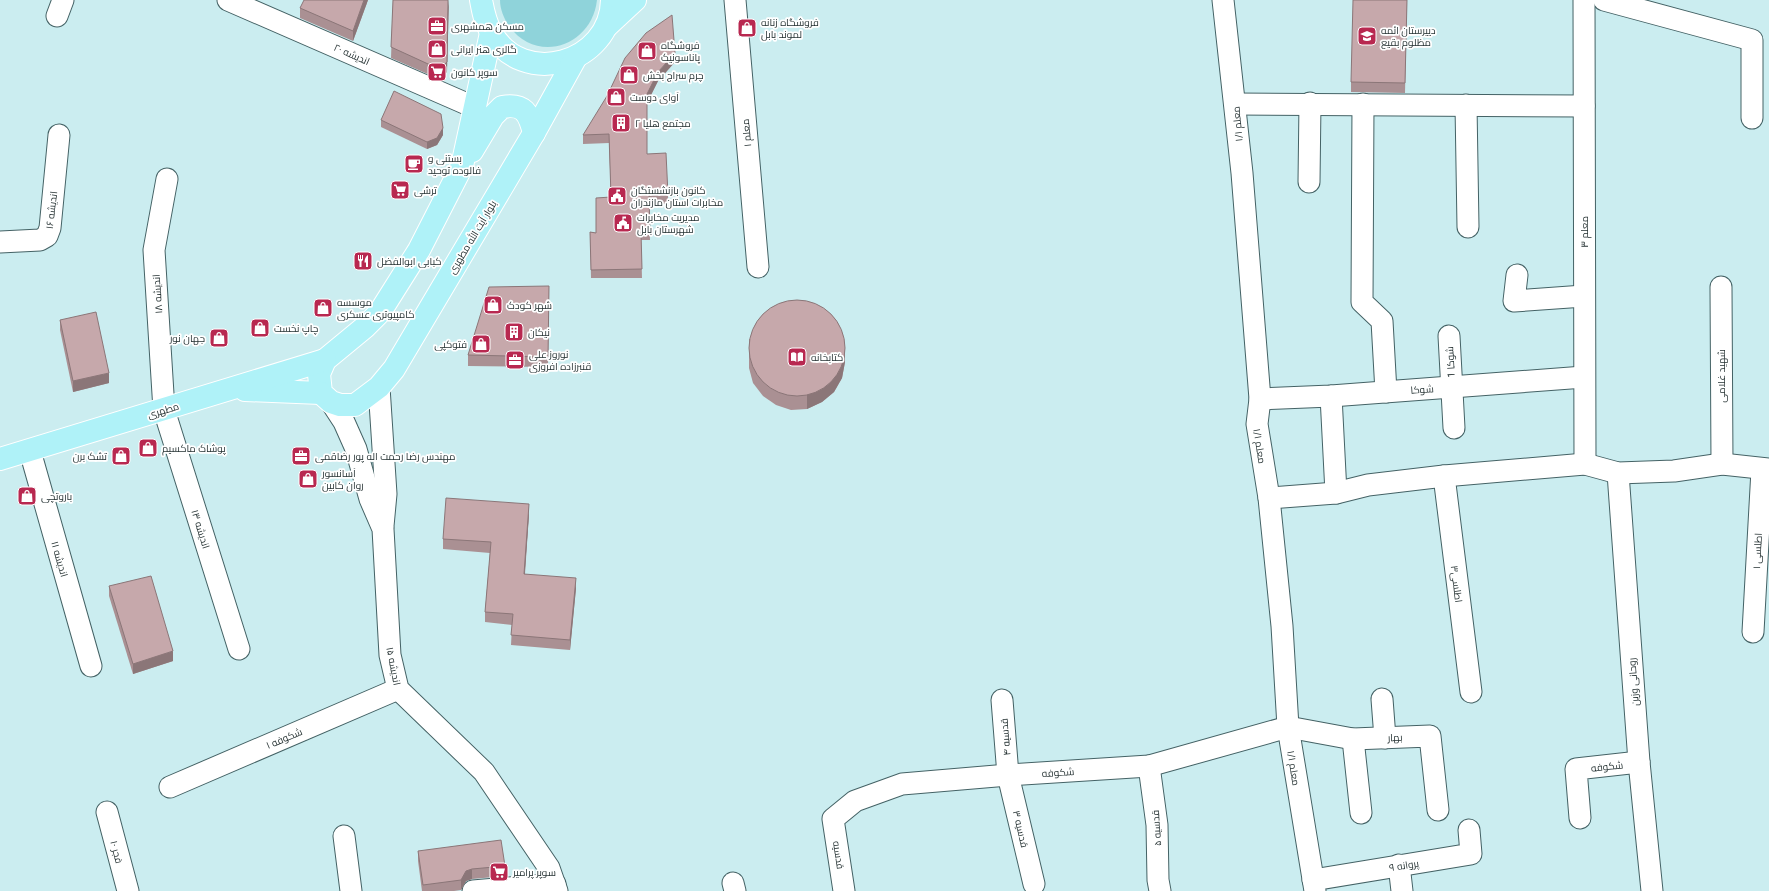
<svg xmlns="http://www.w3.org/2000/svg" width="1769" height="891" viewBox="0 0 1769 891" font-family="Roboto,Cairo,sans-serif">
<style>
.green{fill:#8fd3da}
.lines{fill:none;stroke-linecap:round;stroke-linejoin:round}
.minor-casing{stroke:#446265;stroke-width:23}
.major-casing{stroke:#fff;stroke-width:24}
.minor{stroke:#fff;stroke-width:21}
.major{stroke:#aff2f8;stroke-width:22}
.wall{fill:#aa9093}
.shaded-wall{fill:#8b7678}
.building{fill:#c6a8ab;stroke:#8b7678}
.labels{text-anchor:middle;stroke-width:3.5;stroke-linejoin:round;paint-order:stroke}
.poi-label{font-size:10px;fill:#1f2c2d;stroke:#fff;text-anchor:start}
.street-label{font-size:10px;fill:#1f2c2d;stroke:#fff}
</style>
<rect width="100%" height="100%" fill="#cbedf0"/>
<!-- green -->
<path class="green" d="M500,0H597C592,46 537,65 509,26C504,19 500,9 500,0Z"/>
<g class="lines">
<defs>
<g id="minor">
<path d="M228,0L476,108"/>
<path d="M735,0L758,267"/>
<path d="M1223,0L1242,173L1260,399L1257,424L1269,498L1282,626L1288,727L1315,891"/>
<path d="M1584,0L1585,464"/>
<path d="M1604,0L1752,40V118"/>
<path d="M57,16L63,0"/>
<path d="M1235,104L1584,106"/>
<path d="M1363,104L1362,302L1382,321L1386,392"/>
<path d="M1466,105L1468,227"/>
<path d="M167,179L154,250L164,410L239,649"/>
<path d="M1309,182L1310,103"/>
<path d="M0,242L40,240L47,236L50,228L59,135"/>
<path d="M1517,275L1514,301L1584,296"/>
<path d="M1721,287L1722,464"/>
<path d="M1449,336L1454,428"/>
<path d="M379,387L386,494L383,526"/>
<path d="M1331,396L1336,493"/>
<path d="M1260,399L1331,396L1584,377"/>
<path d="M331,402L344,422L356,449L370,499L383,529L390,655L398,689L484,772L549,868L557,891"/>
<path d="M30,451L91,666"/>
<path d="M1618,473L1639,762L1652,891"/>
<path d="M1444,476L1471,692"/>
<path d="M1269,498L1336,493L1368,485L1444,476L1585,464L1618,473L1674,471L1722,464L1769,469"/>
<path d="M1753,632L1762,470"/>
<path d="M1382,699L1385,738"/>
<path d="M1002,700L1008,775L1034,884"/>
<path d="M1353,739L1361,813"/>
<path d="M1149,766L1157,825L1158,880L1160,891"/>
<path d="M170,787L398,689"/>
<path d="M107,812L128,891"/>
<path d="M1580,818L1576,769L1639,762"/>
<path d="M344,836L351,891"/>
<path d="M1399,865L1402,891"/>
<path d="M1313,880L1471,854L1469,830"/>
<path d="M733,883L735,891"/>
<path d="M473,891L555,884"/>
<path d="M844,891L833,819L855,801L902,784L1008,775L1149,766L1288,727L1353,739L1430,736L1438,810"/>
</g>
<g id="major">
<path d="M481,0C483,11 485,22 491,32C522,89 611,64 612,0"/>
<path d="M607,26L635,0"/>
<path d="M491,33L462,166L419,250L380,312L365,327L325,360L319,374L321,393L331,402L340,405H355L379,387L394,369L534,133L576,57"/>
<path d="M472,151L493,116L502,107C524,103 529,113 534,133"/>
<path d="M245,390L321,393"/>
<path d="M0,459L325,360"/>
</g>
</defs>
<!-- minor casing -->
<use href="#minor" class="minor-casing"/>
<!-- major casing -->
<use href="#major" class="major-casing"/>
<!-- minor -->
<use href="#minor" class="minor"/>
<!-- major -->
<use href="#major" class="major"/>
</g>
<!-- wall -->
<g class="wall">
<path d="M368,0L353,41L300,18V8Z"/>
<path d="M393,0L447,72L439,79L391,58Z"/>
<path d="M1407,0L1405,93L1351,92V82Z"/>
<path d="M675,62L658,81L647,103V154L668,195V204H649L650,240H641L642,278H591L590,232L596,233L611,197L609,143L583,144V135Z"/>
<path d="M381,120L443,135L437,145L427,149L381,127Z"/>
<path d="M549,286L548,367L468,366V355Z"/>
<path d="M60,320L109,383L73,392L60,330Z"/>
<path d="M749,339L845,362L842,378L834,392L822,402L807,409L791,410L776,405L763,396L753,383L749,368Z"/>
<path d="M529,514L525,574L576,588L570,650L511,645L512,625L485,622V612L490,553L443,549V539Z"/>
<path d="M109,586L173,661L133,674L109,596Z"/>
<path d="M418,851L505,866V876L472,879L466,881L461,890L454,891H422L418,861Z"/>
</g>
<!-- shaded-wall -->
<g class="shaded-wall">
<path d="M364,0H368L353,41V31Z"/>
<path d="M449,0L447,72L439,79V69Z"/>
<path d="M675,53V62L658,81L647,103V94L658,72Z"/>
<path d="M443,128V135L437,145L427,149V142Z"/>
<path d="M845,349V362L842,378L834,392L822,402L807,409V395Z"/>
<path d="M109,373V383L73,392V381Z"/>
<path d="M529,504V514L524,584V574Z"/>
<path d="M576,578V588L570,650V640Z"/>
<path d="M173,651V661L133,674V664Z"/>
<path d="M472,869V879L466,881L461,890V880L466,871Z"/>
</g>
<!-- building -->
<g class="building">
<path d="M304,0H364L353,31L300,8Z"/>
<path d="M393,0H448L447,62L439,69L391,47Z"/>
<path d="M1353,0H1407L1405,83L1351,82Z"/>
<path d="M672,15L675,53L658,72L647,94V154L666,153L668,195L649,196L650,231L641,232L642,269L591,270L590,232L596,233V198L611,197L609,134L583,135L607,96L625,58L646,33Z"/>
<path d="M394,91L441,114L443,128L437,138L427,142L381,120Z"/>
<path d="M549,286L548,357L468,355L489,287Z"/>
<circle cx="797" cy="348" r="48"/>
<path d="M96,312L109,373L73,381L60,320Z"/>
<path d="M446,498L529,504L524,574L576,578L570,640L511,635L513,614L485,612L491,542L443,539Z"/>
<path d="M151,576L173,651L133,664L109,586Z"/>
<path d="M501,840L505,866L472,869L466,871L461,880L423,885L418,851Z"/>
</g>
<!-- icons -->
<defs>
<symbol id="office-square" viewBox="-11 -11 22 22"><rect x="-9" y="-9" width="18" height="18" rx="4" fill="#b82850" stroke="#fff"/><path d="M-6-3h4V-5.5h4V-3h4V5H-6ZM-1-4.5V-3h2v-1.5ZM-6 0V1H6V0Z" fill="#fff"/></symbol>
<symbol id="shop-square" viewBox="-11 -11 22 22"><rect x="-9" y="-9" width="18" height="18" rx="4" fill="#b82850" stroke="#fff"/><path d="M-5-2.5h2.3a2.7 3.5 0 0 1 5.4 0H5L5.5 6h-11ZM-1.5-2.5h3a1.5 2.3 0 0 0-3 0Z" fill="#fff"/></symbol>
<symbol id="school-square" viewBox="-11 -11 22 22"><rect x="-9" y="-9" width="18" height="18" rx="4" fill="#b82850" stroke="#fff"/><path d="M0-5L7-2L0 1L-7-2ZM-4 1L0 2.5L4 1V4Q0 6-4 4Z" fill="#fff"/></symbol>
<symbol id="supermarket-square" viewBox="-11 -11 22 22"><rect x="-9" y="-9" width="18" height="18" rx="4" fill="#b82850" stroke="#fff"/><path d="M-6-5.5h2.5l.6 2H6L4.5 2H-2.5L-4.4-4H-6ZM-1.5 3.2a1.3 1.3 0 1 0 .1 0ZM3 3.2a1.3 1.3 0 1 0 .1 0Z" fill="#fff"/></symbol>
<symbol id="building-square" viewBox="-11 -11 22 22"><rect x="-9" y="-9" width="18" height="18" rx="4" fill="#b82850" stroke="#fff"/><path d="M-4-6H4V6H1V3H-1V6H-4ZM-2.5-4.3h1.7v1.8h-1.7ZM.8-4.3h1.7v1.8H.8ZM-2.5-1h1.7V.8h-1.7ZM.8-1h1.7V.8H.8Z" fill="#fff"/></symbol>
<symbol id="cafe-square" viewBox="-11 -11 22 22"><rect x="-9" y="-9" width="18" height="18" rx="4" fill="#b82850" stroke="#fff"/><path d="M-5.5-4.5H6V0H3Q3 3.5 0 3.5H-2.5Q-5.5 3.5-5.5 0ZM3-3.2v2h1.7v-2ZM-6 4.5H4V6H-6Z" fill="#fff"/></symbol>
<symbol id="civic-square" viewBox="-11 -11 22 22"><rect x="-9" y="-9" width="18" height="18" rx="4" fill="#b82850" stroke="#fff"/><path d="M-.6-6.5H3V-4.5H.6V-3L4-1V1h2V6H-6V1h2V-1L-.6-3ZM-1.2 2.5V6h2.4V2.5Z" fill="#fff"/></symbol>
<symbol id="restaurant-square" viewBox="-11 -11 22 22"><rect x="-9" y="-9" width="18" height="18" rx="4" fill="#b82850" stroke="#fff"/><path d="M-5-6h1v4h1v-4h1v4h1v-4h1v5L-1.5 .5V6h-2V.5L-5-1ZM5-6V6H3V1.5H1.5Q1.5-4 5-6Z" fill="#fff"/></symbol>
<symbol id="library-square" viewBox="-11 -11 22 22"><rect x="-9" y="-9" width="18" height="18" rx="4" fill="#b82850" stroke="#fff"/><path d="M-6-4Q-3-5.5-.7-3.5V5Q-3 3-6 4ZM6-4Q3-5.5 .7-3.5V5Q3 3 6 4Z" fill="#fff"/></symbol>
</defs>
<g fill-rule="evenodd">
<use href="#office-square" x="426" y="15" width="22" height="22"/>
<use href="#shop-square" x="736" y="17" width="22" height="22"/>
<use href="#school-square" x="1356" y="25" width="22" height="22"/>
<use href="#shop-square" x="426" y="38" width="22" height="22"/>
<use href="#shop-square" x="636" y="40" width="22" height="22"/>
<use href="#supermarket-square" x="426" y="61" width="22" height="22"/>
<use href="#shop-square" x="618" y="64" width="22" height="22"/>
<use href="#shop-square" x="605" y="86" width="22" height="22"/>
<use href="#building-square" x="610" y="112" width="22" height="22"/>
<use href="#cafe-square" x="403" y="153" width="22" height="22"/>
<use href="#supermarket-square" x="389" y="179" width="22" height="22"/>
<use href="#civic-square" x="606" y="185" width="22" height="22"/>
<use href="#civic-square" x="612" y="212" width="22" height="22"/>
<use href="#restaurant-square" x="352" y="250" width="22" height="22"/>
<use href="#shop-square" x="482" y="294" width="22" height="22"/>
<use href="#shop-square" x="312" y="297" width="22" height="22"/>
<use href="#shop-square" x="249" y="317" width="22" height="22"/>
<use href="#building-square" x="503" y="321" width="22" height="22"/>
<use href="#shop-square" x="208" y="327" width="22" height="22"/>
<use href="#shop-square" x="470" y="333" width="22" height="22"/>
<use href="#library-square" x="786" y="346" width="22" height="22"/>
<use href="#office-square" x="504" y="349" width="22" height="22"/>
<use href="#shop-square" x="137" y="437" width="22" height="22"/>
<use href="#shop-square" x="110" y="445" width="22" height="22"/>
<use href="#office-square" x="290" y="445" width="22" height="22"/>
<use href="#shop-square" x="297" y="468" width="22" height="22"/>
<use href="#shop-square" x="16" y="485" width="22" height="22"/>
<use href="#supermarket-square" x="488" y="861" width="22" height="22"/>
</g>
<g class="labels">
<!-- poi labels -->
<g class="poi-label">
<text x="761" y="26">فروشگاه زنانه<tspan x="761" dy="12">لموند بابل</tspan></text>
<text x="451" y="30">مسکن همشهری</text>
<text x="1381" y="34">دییرستان ائمه<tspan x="1381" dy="12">مظلوم بقیع</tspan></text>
<text x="661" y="49">فروشگاه<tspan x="661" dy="12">پاناسونیک</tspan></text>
<text x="451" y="53">گالری هنر ایرانی</text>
<text x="451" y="76">سوپر کانون</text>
<text x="643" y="79">چرم سراج بخش</text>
<text x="630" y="101">آوای دوست</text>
<text x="635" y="127">مجتمع هلیا ۲</text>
<text x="428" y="162">بستنی و<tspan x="428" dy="12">فالوده توحید</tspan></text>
<text x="414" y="194">ترشی</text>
<text x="631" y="194">کانون بازنشستگان<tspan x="631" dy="12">مخابرات استان مازندران</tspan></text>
<text x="637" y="221">مدیریت مخابرات<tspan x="637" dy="12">شهرستان بابل</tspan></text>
<text x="377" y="265">کبابی ابوالفضل</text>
<text x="337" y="306">موسسه<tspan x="337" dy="12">کامپیوتری عسکری</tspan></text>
<text x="507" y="309">شهر کودک</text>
<text x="274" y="332">چاپ نخست</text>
<text x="528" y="336">نیکان</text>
<text x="205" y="342" text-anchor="end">جهان نور</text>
<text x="467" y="348" text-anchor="end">فتوکپی</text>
<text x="529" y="358">نوروز علی<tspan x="529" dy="12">قنبرزاده افروزی</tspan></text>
<text x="811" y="361">کتابخانه</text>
<text x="162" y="452">پوشاک ماکسیم</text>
<text x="107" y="460" text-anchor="end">تشک برن</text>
<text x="315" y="460">مهندس رضا رحمت اله پور رضاقمی</text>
<text x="322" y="477">آسانسور<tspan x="322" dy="12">روان کابین</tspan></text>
<text x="41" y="500">باروتچی</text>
<text x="513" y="876">سوپر پرامیر</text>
</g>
<!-- street labels -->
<g class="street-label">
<text transform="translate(352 54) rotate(24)" y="4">اندیشه ۲۰</text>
<text transform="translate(1237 124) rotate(-95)" y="4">معلم ۱/۱</text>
<text transform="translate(746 133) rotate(-95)" y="4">معلم ۱</text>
<text transform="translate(51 210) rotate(-83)" y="4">اندیشه ۱۶</text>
<text transform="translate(1584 232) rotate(-90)" y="4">معلم ۳</text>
<text transform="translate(472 237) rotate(-59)" y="4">بلوار آیت الله مطهری</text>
<text transform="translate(157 294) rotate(-94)" y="4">اندیشه ۱۸</text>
<text transform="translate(1450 362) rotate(-93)" y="4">شوکا 1</text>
<text transform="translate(1721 376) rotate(-90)" y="4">شهید غلامی</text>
<text transform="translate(1422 389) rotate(-4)" y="4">شوکا</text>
<text transform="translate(163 410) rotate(-17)" y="4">مطهری</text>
<text transform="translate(1260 446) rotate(81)" y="4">معلم ۱/۱</text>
<text transform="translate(201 529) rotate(73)" y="4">اندیشه ١٣</text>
<text transform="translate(1757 551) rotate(-87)" y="4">اطلسی ۱</text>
<text transform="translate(60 559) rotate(74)" y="4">اندیشه ۱۱</text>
<text transform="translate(1457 584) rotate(83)" y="4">اطلسی۳</text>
<text transform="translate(394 666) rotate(79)" y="4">اندیشه ۱۵</text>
<text transform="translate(1633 682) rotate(-94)" y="4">روحانی وزین</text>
<text transform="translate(1005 737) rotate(-95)" y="4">قدسیه ۴</text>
<text transform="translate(1395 737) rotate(-2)" y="4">بهار</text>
<text transform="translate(284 738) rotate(-23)" y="4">شکوفه ۱</text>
<text transform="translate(1607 766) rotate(-6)" y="4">شکوفه</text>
<text transform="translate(1294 768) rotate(81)" y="4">معلم ۱/۱</text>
<text transform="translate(1058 772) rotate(-4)" y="4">شکوفه</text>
<text transform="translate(1156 828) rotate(-94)" y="4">قدسیه ۵</text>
<text transform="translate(1021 829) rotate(77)" y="4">قدسیه ۳</text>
<text transform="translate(117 852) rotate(75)" y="4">فجر ۱۰</text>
<text transform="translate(839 855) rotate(82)" y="4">قدسیه</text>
<text transform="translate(1404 865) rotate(-9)" y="4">پروانه ۹</text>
</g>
</g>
</svg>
